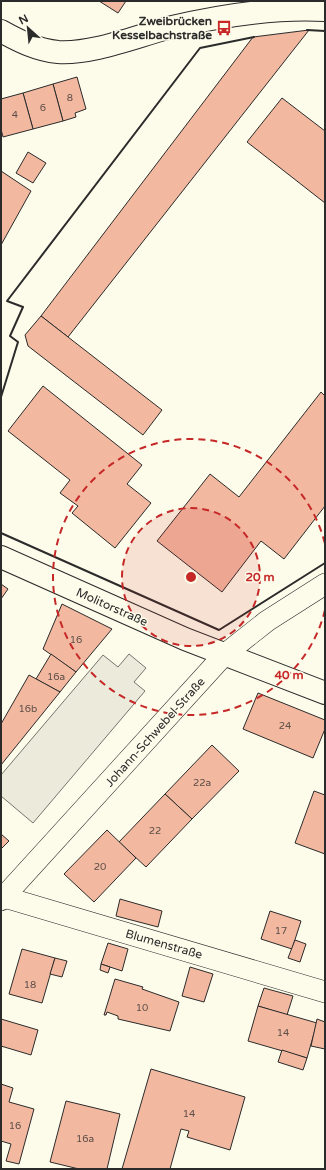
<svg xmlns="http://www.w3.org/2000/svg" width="326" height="1170" viewBox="0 0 326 1170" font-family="'Varela Round',sans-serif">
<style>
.parking{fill:#eceadb;stroke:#74746e}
.building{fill:#f2b8a0;stroke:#2b2b2b}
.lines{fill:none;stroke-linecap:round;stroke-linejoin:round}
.street-casing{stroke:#2b2b2b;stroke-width:22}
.secondary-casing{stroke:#2b2b2b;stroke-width:24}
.street{stroke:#fdfbea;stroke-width:21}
.secondary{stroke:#fdfbea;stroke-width:22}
.wall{stroke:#2b2b2b;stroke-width:2}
.ring{fill:none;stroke:#c62828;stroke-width:2;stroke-dasharray:7 5}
.labels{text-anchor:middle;stroke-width:3;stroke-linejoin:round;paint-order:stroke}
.number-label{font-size:10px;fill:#5d4e48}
.poi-label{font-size:12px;font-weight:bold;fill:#2b2b2b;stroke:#fdfbea;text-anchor:end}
.street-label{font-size:12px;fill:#2b2b2b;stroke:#fdfbea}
.centre{fill:#c62828;stroke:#fdfbea;stroke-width:2}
.ring-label{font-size:12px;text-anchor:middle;font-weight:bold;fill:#c62828;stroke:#fdfbea;stroke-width:3;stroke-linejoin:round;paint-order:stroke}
</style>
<rect width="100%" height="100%" fill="#fdfbea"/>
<!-- parking -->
<path class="parking" d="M129,654L146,668L134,682L145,691L33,823L1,796V775L103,655L118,667Z"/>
<!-- building -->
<g class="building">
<path d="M99,1H126L118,13Z"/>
<path d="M309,30L68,337L41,316L253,37Z"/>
<path d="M77,77L86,109L75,113L76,117L63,121L53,84Z"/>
<path d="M53,84L63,121L33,129L23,93Z"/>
<path d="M23,93L33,129L3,137L1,129V99Z"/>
<path d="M282,98L325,131V203L247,142Z"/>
<path d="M28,152L46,163L33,183L16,173Z"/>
<path d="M1,171L31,191L1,245Z"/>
<path d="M41,316L162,410L143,435L28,346L25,335Z"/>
<path d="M43,386L142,465L127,484L151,503L115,548L72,513L78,506L60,493L70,480L8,431Z"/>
<path d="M321,392L325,396V506L284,559L261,541L222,592L157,541L210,474L239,497Z"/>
<path d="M1,584L8,589L1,599Z"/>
<path d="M62,604L112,629L76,672L43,649Z"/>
<path d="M51,654L76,672L60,692L36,679Z"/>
<path d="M29,675L60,692L1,765V724Z"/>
<path d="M258,693L325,720V729L313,758L243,729Z"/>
<path d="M212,745L239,771L192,819L165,794Z"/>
<path d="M314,791L325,795V854L295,843Z"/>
<path d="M165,794L192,819L146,867L119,842Z"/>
<path d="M107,830L136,858L94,902L64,874Z"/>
<path d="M1,834L9,841L1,849Z"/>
<path d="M120,899L162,911L158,927L116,916Z"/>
<path d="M270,911L301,921L292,949L261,939Z"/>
<path d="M295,940L306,944L300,962L288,958Z"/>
<path d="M108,943L128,949L122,971L101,964Z"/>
<path d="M22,949L55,958L42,1003L9,994Z"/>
<path d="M55,958L67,961L62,977L50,974Z"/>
<path d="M101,964L110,967L108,973L100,970Z"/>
<path d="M190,967L213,974L204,1002L182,996Z"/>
<path d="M115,979L143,987L142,989L179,1002L170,1031L118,1019V1016L107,1012L106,1015H104Z"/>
<path d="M264,988L293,996L287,1015L258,1006Z"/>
<path d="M258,1006L317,1023L307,1058L248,1041Z"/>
<path d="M1,1019L38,1030L31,1055L1,1046Z"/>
<path d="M317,1019L325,1022V1049L311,1046Z"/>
<path d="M282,1050L307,1058L303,1070L278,1062Z"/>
<path d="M151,1069L245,1097L230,1150L187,1137L189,1131L181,1129L170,1169H122Z"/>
<path d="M1,1084L13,1088L9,1102L34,1109L19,1164L6,1161L11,1144L1,1141Z"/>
<path d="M66,1101L120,1114L107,1169H79L50,1162Z"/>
</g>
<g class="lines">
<defs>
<g id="street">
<path d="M4,897L325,992"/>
<path d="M1,900L224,655L267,621L325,584"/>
</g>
<g id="secondary">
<path d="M1,31C19,41 37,50 58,52C93,54 134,37 168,28C219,16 273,7 325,10"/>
<path d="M1,557L185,639L325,693"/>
</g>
</defs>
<!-- street casing -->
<use href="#street" class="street-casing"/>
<!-- secondary casing -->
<use href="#secondary" class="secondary-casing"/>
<!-- street -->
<use href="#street" class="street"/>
<!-- secondary -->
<use href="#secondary" class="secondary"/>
<!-- wall -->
<g class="wall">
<path d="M307,30L325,31"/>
<path d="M1,397L18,342L10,336L23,307L7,301L200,48L254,37"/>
<path d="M1,533L219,630L325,563"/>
</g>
</g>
<!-- distance rings -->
<circle cx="191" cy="577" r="69" fill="#c62828" fill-opacity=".12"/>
<g class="ring">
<circle cx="191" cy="577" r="69"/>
<path d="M325 610A138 138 0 1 1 325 544"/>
</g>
<!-- icons -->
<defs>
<symbol id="bus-bare" viewBox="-9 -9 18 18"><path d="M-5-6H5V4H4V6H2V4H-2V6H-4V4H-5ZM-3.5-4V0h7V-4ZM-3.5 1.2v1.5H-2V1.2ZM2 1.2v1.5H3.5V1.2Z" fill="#c62828" stroke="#fdfbea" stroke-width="2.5" paint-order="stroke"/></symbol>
</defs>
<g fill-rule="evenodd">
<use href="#bus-bare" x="213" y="17" width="22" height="22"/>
</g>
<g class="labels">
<!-- number labels -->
<g class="number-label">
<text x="70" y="101">8</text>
<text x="43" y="111">6</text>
<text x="15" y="118">4</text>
<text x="76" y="643">16</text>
<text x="56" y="680">16a</text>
<text x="28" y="712">16b</text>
<text x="285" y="729">24</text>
<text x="202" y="786">22a</text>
<text x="155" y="834">22</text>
<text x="100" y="870">20</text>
<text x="281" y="934">17</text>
<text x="30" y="988">18</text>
<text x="142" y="1011">10</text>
<text x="283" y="1036">14</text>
<text x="189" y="1117">14</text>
<text x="15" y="1129">16</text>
<text x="85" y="1142">16a</text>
</g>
<!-- poi labels -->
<g class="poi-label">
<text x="212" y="25">Zweibrücken<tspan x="212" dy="14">Kesselbachstraße</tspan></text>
</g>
<!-- street labels -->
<g class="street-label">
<text transform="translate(112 607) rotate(24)" y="4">Molitorstraße</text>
<text transform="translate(155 732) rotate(-48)" y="4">Johann-Schwebel-Straße</text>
<text transform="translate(164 944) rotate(16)" y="4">Blumenstraße</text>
</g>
</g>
<circle cx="191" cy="577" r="6" class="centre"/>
<g class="ring-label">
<text x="260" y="581">20 m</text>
<text x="289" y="679">40 m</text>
</g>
<!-- border -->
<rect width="326" height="1170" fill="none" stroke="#2b2b2b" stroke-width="4"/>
<!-- north arrow -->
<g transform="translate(28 28) rotate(333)" stroke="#fdfbea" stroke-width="3" paint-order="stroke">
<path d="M0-3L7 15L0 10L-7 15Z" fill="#2b2b2b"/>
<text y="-6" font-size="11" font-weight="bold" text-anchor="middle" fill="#2b2b2b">N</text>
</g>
</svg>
